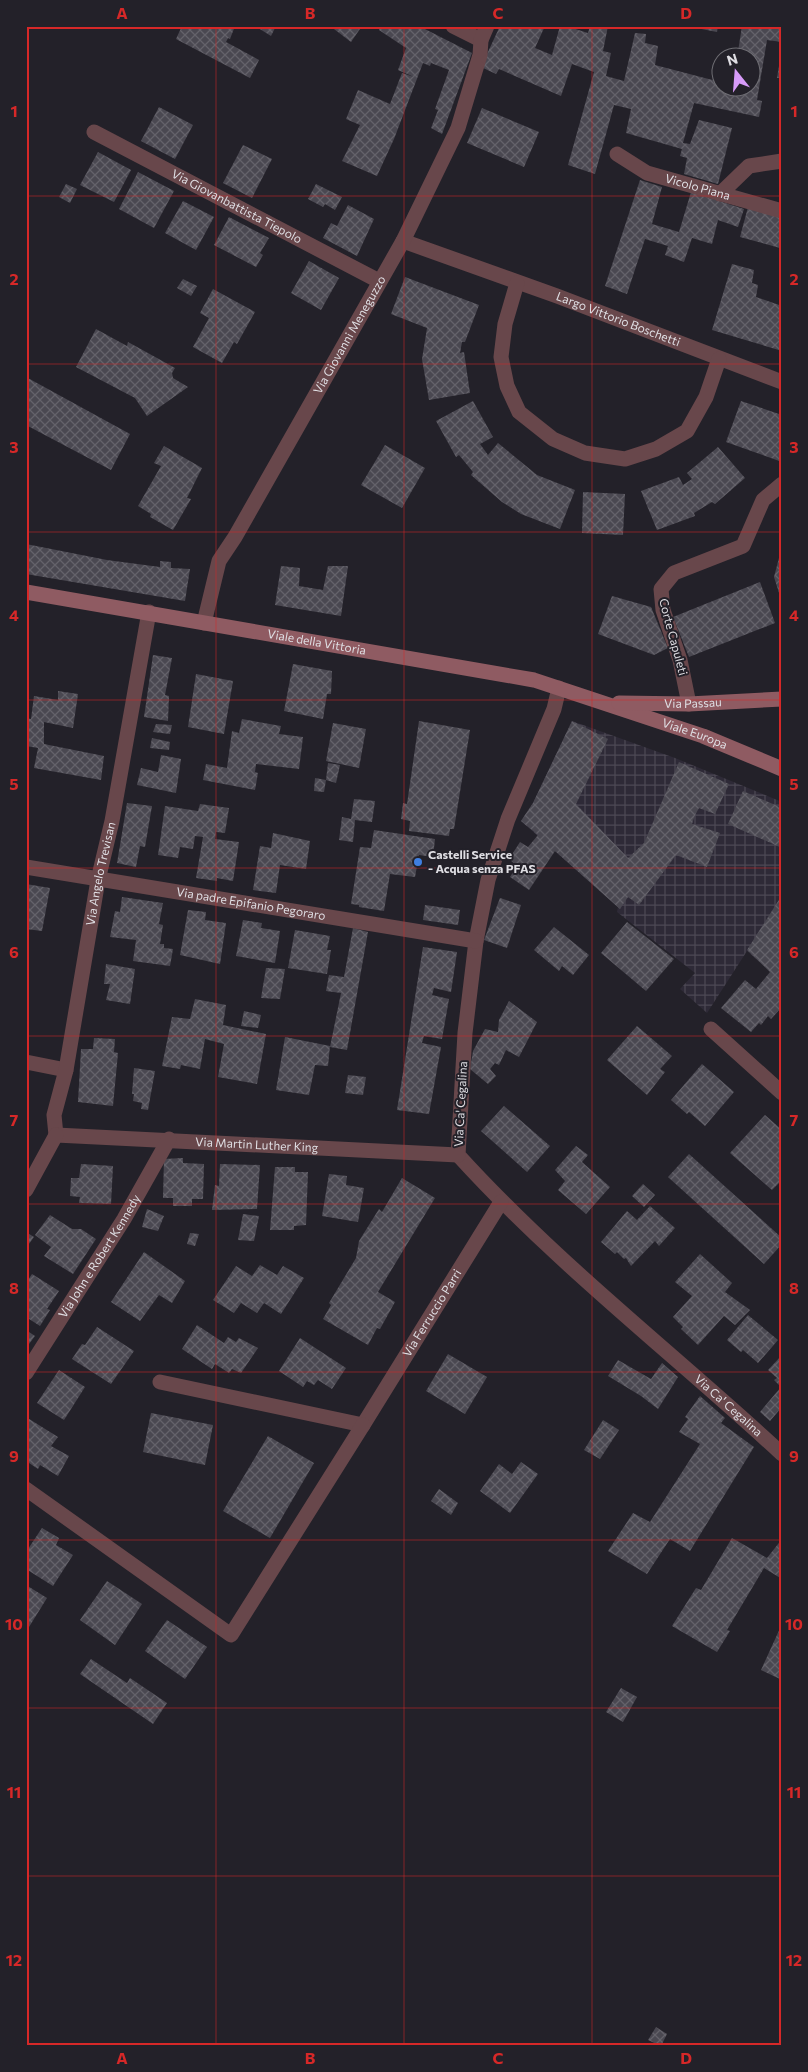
<svg xmlns="http://www.w3.org/2000/svg" width="808" height="2072" viewBox="0 0 808 2072" font-family="Commissioner,sans-serif">
<style>
.industrial{fill:url(#industrial-grid)}
.building{fill:url(#building-cross-hatch)}
.lines{fill:none;stroke-linecap:round;stroke-linejoin:round}
.street{stroke:#68474b;stroke-width:15}
.secondary{stroke:#8f5b62;stroke-width:15}
.grid{fill:none;stroke:#d62828;stroke-width:1;stroke-opacity:0.55}
.shop-dot{fill:#3f7fe0;stroke:#232129;stroke-width:2}
.labels{text-anchor:middle;stroke-width:4;stroke-linejoin:round;paint-order:stroke}
.street-label{font-size:12px;fill:#dfdee3;stroke:#232129}
.poi-label{font-size:12px;font-weight:bold;fill:#dfdee3;stroke:#232129;text-anchor:start}
.neatline{fill:none;stroke:#d62828;stroke-width:2}
.grid-label{font-size:16px;text-anchor:middle;font-weight:bold;fill:#d62828}
</style>
<defs>
<pattern id="industrial-grid" width="8" height="8" patternUnits="userSpaceOnUse" patternTransform="scale(1.25)"><rect width="8" height="8" fill="#2e2a37"/><path d="M0 4h8M4 0v8" fill="none" stroke="#4c4854"/></pattern>
<pattern id="building-cross-hatch" width="8" height="8" patternUnits="userSpaceOnUse" patternTransform="scale(1.25)"><rect width="8" height="8" fill="#4a4851"/><path d="M0 0l8 8M0 8l8-8" fill="none" stroke="#64626a"/></pattern>
</defs>
<rect width="100%" height="100%" fill="#232129"/>
<!-- industrial -->
<path class="industrial" d="M572,721L675,758L782,802V981L747,951L707,1013L680,989L695,973L617,912L618,907L521,821L533,803Z"/>
<!-- building -->
<g class="building">
<path d="M182,26H235L230,39L228,38L226,42L259,60L250,78L176,39Z"/>
<path d="M255,26H276L271,36Z"/>
<path d="M330,26H362L351,42Z"/>
<path d="M381,26H419L472,53L442,134L431,128L438,110L435,109L449,70L431,63L430,66L423,63L394,139L377,176L342,161L360,125L346,119L358,90L390,104L402,73L414,77L398,70L406,48L379,30Z"/>
<path d="M500,26H545L535,48L552,55L560,26H566L588,33L590,26H608L603,51L611,53L606,76L624,81L635,33L646,34L645,43L658,46L655,65L720,82V88H750V58H737L742,26H782V42L767,40L757,100L762,101L759,117L694,103L683,143L690,144L699,120L732,128L718,184L684,174L687,158L680,156L682,149L626,133L631,109L614,105L595,174L568,165L594,72L572,64L561,96L499,69L496,74L481,67Z"/>
<path d="M686,26H718L717,32Z"/>
<path d="M781,54H782V78H777Z"/>
<path d="M159,107L193,125L175,159L141,141Z"/>
<path d="M482,108L539,132L524,167L467,143Z"/>
<path d="M243,145L272,159L252,198L223,183Z"/>
<path d="M98,152L131,170L114,202L80,185Z"/>
<path d="M138,172L174,191L154,228L119,209Z"/>
<path d="M640,180L662,187L652,224L679,232L691,192L744,209L738,227L718,220L712,244L692,238L684,262L665,255L668,246L645,239L627,294L605,286Z"/>
<path d="M66,184L77,189L70,203L59,197Z"/>
<path d="M316,184L342,197L335,210L325,204L323,207L308,199Z"/>
<path d="M183,201L214,217L196,250L165,233Z"/>
<path d="M348,205L374,219L357,256L323,238L331,223L337,226Z"/>
<path d="M748,207L782,216L780,248L740,237Z"/>
<path d="M229,217L269,238L260,253L263,255L256,267L214,245Z"/>
<path d="M309,261L339,278L321,310L291,293Z"/>
<path d="M732,264L754,270L752,283L758,285L756,297L782,306V351L712,330Z"/>
<path d="M405,277L479,305L465,342H462L460,353L464,352L470,393L429,400L422,359L427,328L391,314Z"/>
<path d="M183,279L197,286L191,296L177,288Z"/>
<path d="M213,289L255,312L237,344L234,342L222,363L193,347L209,318L200,313Z"/>
<path d="M96,329L127,346L128,342L175,368L172,373L173,378L188,387L147,416L135,398L76,367Z"/>
<path d="M26,377L130,434L111,470L26,425Z"/>
<path d="M473,401L493,437L480,444L488,455L498,443L537,475L575,490L560,529L521,514L502,502L471,475L473,472L459,455L456,457L436,421Z"/>
<path d="M741,401L782,415V462L726,442Z"/>
<path d="M385,445L425,468L402,508L361,485Z"/>
<path d="M164,446L202,468L187,498L191,499L173,530L150,517L151,514L138,506L161,466L154,463Z"/>
<path d="M718,447L745,478L715,504L712,502L694,513L695,516L657,530L641,491L679,477L683,485L692,479L687,473Z"/>
<path d="M583,492L625,494L623,535L582,533Z"/>
<path d="M26,544L107,560L160,567V561L171,562V568L190,569L185,601L26,574Z"/>
<path d="M779,558L782,559L781,599L774,577Z"/>
<path d="M281,566L300,568L299,586L323,590L328,566H348L341,616L275,605Z"/>
<path d="M760,582L775,623L689,657L673,617Z"/>
<path d="M612,596L651,607L668,648L654,655L598,634Z"/>
<path d="M153,655L172,658L165,695L169,696L168,721L144,717Z"/>
<path d="M293,664L332,671L331,694H327L323,719L284,711Z"/>
<path d="M196,674L233,681L224,734L188,727Z"/>
<path d="M58,691L78,694L73,728L44,722V744L104,756L101,780L34,768L38,748L26,746V718L31,719L34,696L58,700Z"/>
<path d="M242,719L281,726L279,734L303,737L299,769L256,764L255,772L258,773L255,790L203,780L206,764L227,768L232,731L239,733Z"/>
<path d="M419,721L470,730L454,829H450L449,836L409,831L410,821L401,819L403,803L407,804Z"/>
<path d="M572,721L608,739L576,804L628,858L644,843L679,762L729,784L715,814L699,808L695,815L692,824L720,833L707,867L676,855L639,905L628,897L620,909L555,851L529,890L510,877L517,866L509,859L520,842L528,847L538,835L521,821L533,803Z"/>
<path d="M333,723L366,729L359,768L326,761Z"/>
<path d="M156,724L172,725L170,734L153,732Z"/>
<path d="M152,738L170,742L169,750L150,748Z"/>
<path d="M161,755L181,759L176,793L137,785L141,768L158,772Z"/>
<path d="M328,763L340,765L336,783L326,780Z"/>
<path d="M315,778L326,780L324,792L314,791Z"/>
<path d="M743,791L782,808V848L728,824Z"/>
<path d="M354,799L375,801L372,822L355,820L353,842L339,840L342,817L351,819Z"/>
<path d="M127,803L152,806L145,847L140,846L136,867L117,863Z"/>
<path d="M200,804L229,808L225,833L216,832L215,839L239,842L233,881L217,878V881L196,878L203,837L195,836L193,849L180,847L178,858L158,855L165,806L198,811Z"/>
<path d="M374,830L435,839L433,857L419,855L415,877L390,874L384,911L359,907V905L351,904L360,847L371,848Z"/>
<path d="M273,833L310,841L306,869L280,865L276,893L253,890L260,846L271,848Z"/>
<path d="M26,884L50,888L42,931L26,929Z"/>
<path d="M782,895V1007L771,1019L768,1016L761,1025L759,1023L751,1032L721,1008L745,980L756,989L770,972L747,950Z"/>
<path d="M122,897L163,903L159,924L163,925L160,944H164V948L173,949L170,966L133,961L136,940L110,937L115,911L120,912Z"/>
<path d="M500,898L521,905L507,948L484,940Z"/>
<path d="M425,905L460,910L458,925L423,920Z"/>
<path d="M188,910L206,912L205,920L226,923L220,964L180,955Z"/>
<path d="M243,920L262,923L261,928L280,931L275,963L236,956Z"/>
<path d="M627,922L674,959L646,991L601,953Z"/>
<path d="M554,927L589,955L573,975L562,966L559,971L534,950Z"/>
<path d="M353,928L368,932L347,1050L330,1047L341,993L326,991L329,975L344,977Z"/>
<path d="M295,930L330,936L327,950H331L327,974L288,968Z"/>
<path d="M423,947L457,952L451,992L434,988L432,995L449,999L442,1039L424,1036L422,1043L441,1047L429,1114L397,1110Z"/>
<path d="M106,964L135,969L130,1004L106,1000L110,984H104Z"/>
<path d="M266,968L285,969L280,999L261,998Z"/>
<path d="M195,999L226,1005L223,1025L266,1034L257,1084L218,1077L224,1044L205,1039L200,1069L181,1065L180,1069L162,1066L172,1017L190,1019Z"/>
<path d="M509,1001L537,1022L519,1057L506,1050L499,1065L495,1063L490,1069L496,1076L488,1084L470,1069L473,1051L485,1029L498,1032L499,1020Z"/>
<path d="M244,1011L261,1015L258,1028L241,1026Z"/>
<path d="M637,1026L672,1056L660,1069L665,1072L647,1095L607,1060Z"/>
<path d="M285,1037L330,1046L328,1066L315,1065L309,1095L276,1090Z"/>
<path d="M94,1038L115,1039L114,1052L118,1053L113,1106L78,1102L81,1049H93Z"/>
<path d="M702,1064L734,1092L705,1126L689,1112L687,1114L671,1100Z"/>
<path d="M134,1068L155,1071L148,1110L141,1109L142,1103L133,1101L134,1094H132Z"/>
<path d="M348,1075L366,1077L363,1095L345,1093Z"/>
<path d="M504,1106L550,1146L527,1172L481,1131Z"/>
<path d="M765,1115L782,1130V1180L772,1190L730,1153Z"/>
<path d="M576,1146L588,1155L582,1162L610,1187L586,1214L558,1190L565,1181L555,1170Z"/>
<path d="M689,1154L782,1238V1244L764,1264L668,1177Z"/>
<path d="M183,1158V1163L204,1164L203,1199H192V1206H173V1198H163L164,1159Z"/>
<path d="M81,1164L113,1166L111,1204L79,1203L80,1197L70,1196L71,1178H79Z"/>
<path d="M220,1164L260,1165L257,1209L212,1210L215,1185L219,1186Z"/>
<path d="M275,1167H295V1172H308L306,1225L294,1226V1230H270Z"/>
<path d="M329,1174L347,1176L346,1185L364,1188L358,1222L322,1216Z"/>
<path d="M402,1178L435,1198L378,1292L395,1302L380,1329L377,1328L368,1345L323,1319L331,1305L329,1303L356,1258L359,1241L379,1209L382,1212Z"/>
<path d="M643,1184L655,1195L644,1207L632,1196Z"/>
<path d="M650,1206L675,1228L659,1246L655,1241L631,1266L626,1258L624,1259L617,1252L615,1254L601,1242L627,1211L637,1220Z"/>
<path d="M147,1209L164,1216L158,1231L142,1227Z"/>
<path d="M243,1214L259,1216L254,1241L238,1240Z"/>
<path d="M50,1215L72,1229H81L96,1239L73,1274L44,1256L51,1247L35,1235Z"/>
<path d="M26,1232L34,1237L26,1248Z"/>
<path d="M190,1233L199,1234L195,1246L187,1244Z"/>
<path d="M144,1252L185,1281L172,1303L159,1295L140,1321L111,1302Z"/>
<path d="M700,1254L732,1283L725,1292L750,1310L735,1325L724,1316L698,1345L681,1329L683,1327L673,1317L692,1296L675,1282Z"/>
<path d="M260,1265L277,1275L283,1266L304,1278L281,1314L264,1303L257,1313L241,1303L234,1313L213,1300L236,1266L252,1276Z"/>
<path d="M32,1274L59,1291L47,1309L50,1310L40,1326L26,1317V1283Z"/>
<path d="M748,1315L778,1340L758,1363L743,1350L741,1352L727,1340Z"/>
<path d="M197,1325L224,1343L228,1337L236,1342L239,1338L258,1348L241,1373L232,1369L229,1373L215,1364L212,1369L182,1349Z"/>
<path d="M97,1327L134,1351L111,1384L72,1359L82,1344L85,1345Z"/>
<path d="M26,1330L35,1336L26,1348Z"/>
<path d="M300,1338L346,1368L332,1389L318,1380L314,1385L307,1381L303,1387L279,1371Z"/>
<path d="M448,1354L487,1377L465,1414L426,1391Z"/>
<path d="M782,1355V1407L770,1421L760,1412L781,1387L774,1380L777,1378L768,1370Z"/>
<path d="M618,1360L651,1379L662,1363L678,1377L658,1409L641,1396L608,1376Z"/>
<path d="M59,1370L85,1387L64,1420L37,1403Z"/>
<path d="M700,1396L725,1418L721,1423L754,1447L690,1551L670,1539L647,1574L608,1551L633,1513L650,1522L700,1444L679,1432L688,1419L685,1417Z"/>
<path d="M151,1413L213,1425L205,1465L143,1452Z"/>
<path d="M26,1417L58,1437L51,1446L69,1456L58,1476L40,1465L38,1469L26,1461Z"/>
<path d="M603,1420L619,1430L600,1459L584,1450Z"/>
<path d="M268,1436L314,1463L270,1538L223,1511Z"/>
<path d="M521,1462L538,1474L510,1513L480,1491L499,1464L512,1474Z"/>
<path d="M439,1489L458,1503L451,1515L431,1501Z"/>
<path d="M42,1528L59,1538L56,1545L73,1555L53,1586L26,1569V1552Z"/>
<path d="M732,1538L767,1558L782,1539V1579L764,1568L727,1630L730,1631L717,1652L672,1626L696,1588L701,1590Z"/>
<path d="M107,1581L142,1604L115,1645L80,1620Z"/>
<path d="M26,1585L47,1598L29,1627L26,1626Z"/>
<path d="M167,1620L207,1647L185,1679L145,1651Z"/>
<path d="M782,1624V1680L761,1670Z"/>
<path d="M91,1659L127,1683L130,1678L167,1703L153,1724L80,1674Z"/>
<path d="M621,1688L637,1697L623,1722L606,1712Z"/>
<path d="M656,2027L667,2034L661,2046L648,2040Z"/>
</g>
<g class="lines">
<!-- street -->
<g class="street">
<path d="M453,26L481,40"/>
<path id="s1" d="M94,132L379,281"/>
<path id="s2" d="M617,154L647,173L782,211"/>
<path d="M720,194L749,166L782,161"/>
<path id="s3" d="M403,241L557,296L782,382"/>
<path d="M517,283L505,324L501,357L507,386L519,412L553,439L585,453L625,459L656,449L687,431L706,397L719,359"/>
<path id="s4" d="M204,623L219,561L235,537L403,241L458,128L480,55L481,40L487,26"/>
<path id="s5" d="M559,688L554,709L508,819L488,880L476,941L465,1033L458,1155C557,1264 674,1354 782,1454"/>
<path d="M689,704L680,660L663,610L661,589L674,573L743,546L763,500L782,484"/>
<path id="s6" d="M26,867L476,941"/>
<path d="M711,1029L782,1093"/>
<path d="M26,1062L66,1070"/>
<path id="s7" d="M56,1135L54,1115L66,1070L98,880L112,821L149,612"/>
<path id="s8" d="M56,1135L458,1155"/>
<path d="M26,1190L56,1135"/>
<path id="s9" d="M26,1373L124,1219L169,1139"/>
<path id="s10" d="M160,1382L363,1425L501,1202"/>
<path d="M26,1489L231,1635L363,1425"/>
</g>
<!-- secondary -->
<g class="secondary">
<path id="s11" d="M26,592L534,680L703,736L782,769"/>
<path id="s12" d="M619,703L689,704L782,699"/>
</g>
</g>
<!-- grid -->
<path class="grid" d="M216,26V2046M404,26V2046M592,26V2046M26,196H782M26,364H782M26,532H782M26,700H782M26,868H782M26,1036H782M26,1204H782M26,1372H782M26,1540H782M26,1708H782M26,1876H782"/>
<!-- markers -->
<circle class="shop-dot" cx="418" cy="862" r="5"/>
<g class="labels">
<!-- street labels -->
<g class="street-label">
<text dy="4" stroke="none"><textPath href="#s2" startOffset="88">Vicolo Piana</textPath></text>
<text dy="4" stroke="none"><textPath href="#s1" startOffset="161">Via Giovanbattista Tiepolo</textPath></text>
<text dy="4" stroke="none"><textPath href="#s3" startOffset="229">Largo Vittorio Boschetti</textPath></text>
<text dy="4" stroke="none"><textPath href="#s4" startOffset="325">Via Giovanni Meneguzzo</textPath></text>
<text transform="translate(673 637) rotate(75)" y="4">Corte Capuleti</text>
<text dy="4" stroke="none"><textPath href="#s11" startOffset="295">Viale della Vittoria</textPath></text>
<text dy="4" stroke="none"><textPath href="#s12" startOffset="74">Via Passau</textPath></text>
<text dy="4" stroke="none"><textPath href="#s11" startOffset="685">Viale Europa</textPath></text>
<text dy="4" stroke="none"><textPath href="#s7" startOffset="266">Via Angelo Trevisan</textPath></text>
<text dy="4" stroke="none"><textPath href="#s6" startOffset="228">Via padre Epifanio Pegoraro</textPath></text>
<text transform="translate(461 1104) rotate(-87)" y="4">Via Ca' Cegalina</text>
<text dy="4" stroke="none"><textPath href="#s8" startOffset="201">Via Martin Luther King</textPath></text>
<text dy="4" stroke="none"><textPath href="#s9" startOffset="138">Via John e Robert Kennedy</textPath></text>
<text dy="4" stroke="none"><textPath href="#s10" startOffset="339">Via Ferruccio Parri</textPath></text>
<text dy="4" stroke="none"><textPath href="#s5" startOffset="851">Via Ca' Cegalina</textPath></text>
</g>
<!-- poi labels -->
<g class="poi-label">
<text x="428" y="859">Castelli Service<tspan x="428" dy="14">- Acqua senza PFAS</tspan></text>
</g>
</g>
<!-- border -->
<rect width="808" height="2072" fill="none" stroke="#232129" stroke-width="55"/>
<!-- north arrow -->
<g transform="translate(736 72) rotate(343)"><circle r="24" fill="#232129" stroke="#6e6d73"/>
<path d="M0-4L9 19L0 12L-9 19Z" fill="#d79bf9"/>
<text y="-8" font-size="14" font-weight="bold" text-anchor="middle" fill="#dfdee3">N</text>
</g>
<rect x="28" y="28" width="752" height="2016" class="neatline"/>
<g class="grid-label">
<text x="122" y="19">A</text>
<text x="310" y="19">B</text>
<text x="498" y="19">C</text>
<text x="686" y="19">D</text>
<text x="14" y="117">1</text>
<text x="794" y="117">1</text>
<text x="14" y="285">2</text>
<text x="794" y="285">2</text>
<text x="14" y="453">3</text>
<text x="794" y="453">3</text>
<text x="14" y="621">4</text>
<text x="794" y="621">4</text>
<text x="14" y="790">5</text>
<text x="794" y="790">5</text>
<text x="14" y="958">6</text>
<text x="794" y="958">6</text>
<text x="14" y="1126">7</text>
<text x="794" y="1126">7</text>
<text x="14" y="1294">8</text>
<text x="794" y="1294">8</text>
<text x="14" y="1462">9</text>
<text x="794" y="1462">9</text>
<text x="14" y="1630">10</text>
<text x="794" y="1630">10</text>
<text x="14" y="1798">11</text>
<text x="794" y="1798">11</text>
<text x="14" y="1966">12</text>
<text x="794" y="1966">12</text>
<text x="122" y="2064">A</text>
<text x="310" y="2064">B</text>
<text x="498" y="2064">C</text>
<text x="686" y="2064">D</text>
</g>
</svg>
